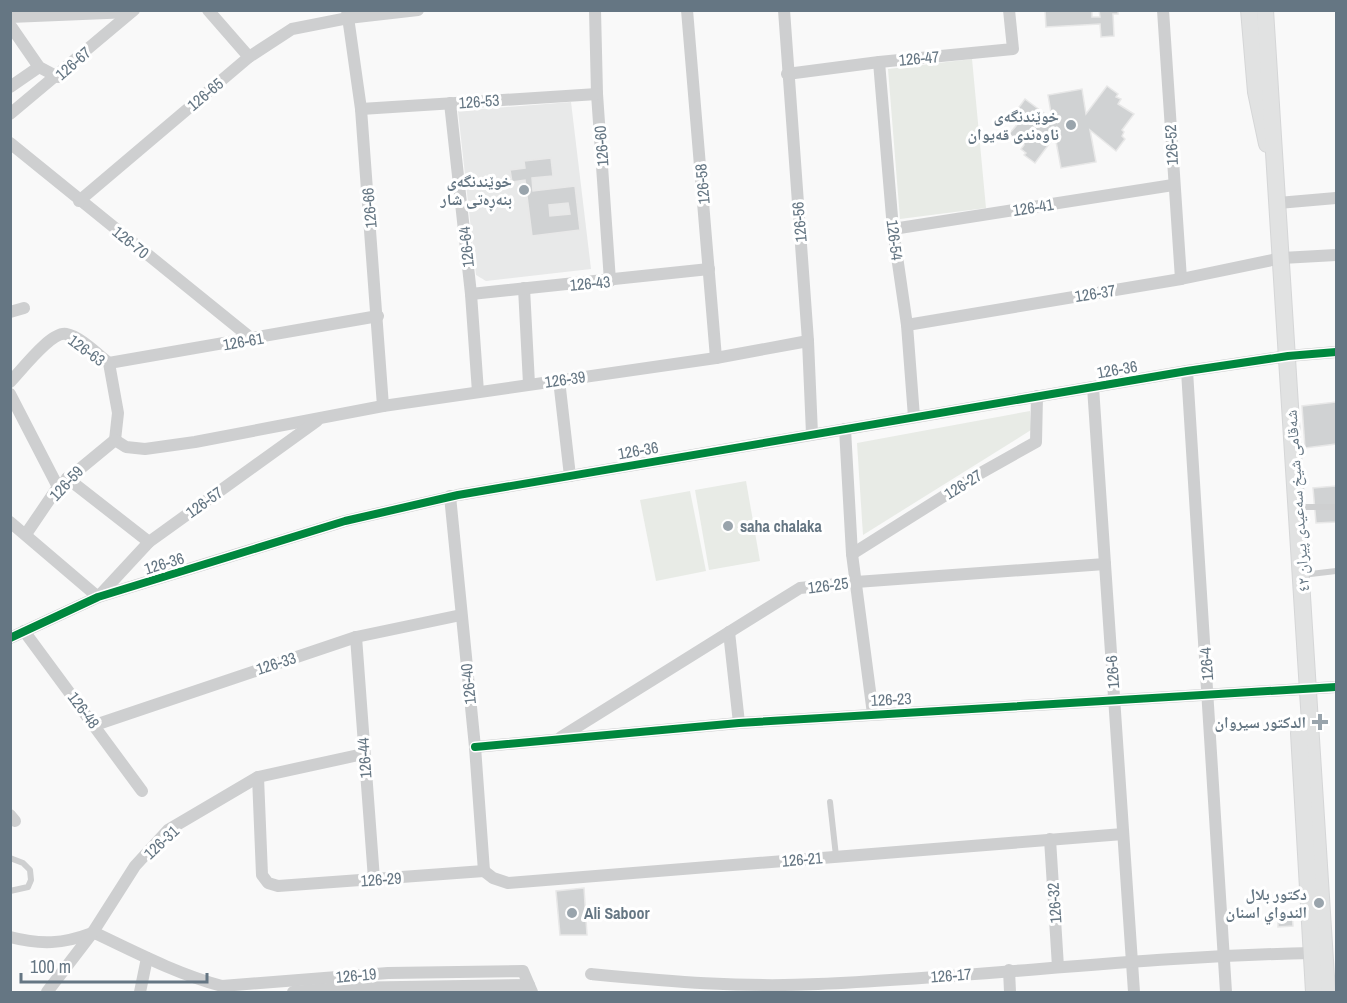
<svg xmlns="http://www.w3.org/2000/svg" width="1347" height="1003" viewBox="0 0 1347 1003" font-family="'Archivo Narrow','Noto Naskh Arabic',sans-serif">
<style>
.built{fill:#e8e9e9}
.green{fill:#e8ebe6}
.building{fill:#d0d2d3;stroke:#e8e8e8;stroke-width:1.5;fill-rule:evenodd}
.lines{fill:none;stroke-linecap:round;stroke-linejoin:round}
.secondary-casing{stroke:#d5d6d7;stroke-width:18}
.lane{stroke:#cecfd0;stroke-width:6}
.street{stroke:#cecfd0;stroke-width:12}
.secondary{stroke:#e1e2e2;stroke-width:16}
.cycleway-casing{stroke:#fff;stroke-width:11}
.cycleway{stroke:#00873e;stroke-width:8}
.poi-dot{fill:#99a4ac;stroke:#fff;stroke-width:2}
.labels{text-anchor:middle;stroke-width:6;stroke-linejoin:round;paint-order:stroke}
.street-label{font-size:16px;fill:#657683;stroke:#fff}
.poi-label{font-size:16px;font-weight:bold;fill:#657683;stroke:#fff;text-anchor:end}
</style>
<rect width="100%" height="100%" fill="#f9f9f9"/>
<!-- built -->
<path class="built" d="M571,102L591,269L486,281L476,275L458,111Z"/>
<!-- green -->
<g class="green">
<path d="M972,59L986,208L900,219L888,69Z"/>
<path d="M1030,411L1031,430L863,535L857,443Z"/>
<path d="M746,481L760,561L709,570L695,490Z"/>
<path d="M690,491L706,571L656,581L640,500Z"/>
</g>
<!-- building -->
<g class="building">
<path d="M1045,10H1092V17H1100L1099,10H1118V14H1113L1114,36L1101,37L1100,24L1046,27Z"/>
<path d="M1107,86L1118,94L1116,97L1121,99L1118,104L1134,114L1122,130L1124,132L1122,136L1125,139L1116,151L1090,130L1096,162L1061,168L1055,136L1035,163L1024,155L1026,153L1021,149L1024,145L1009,134L1021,120L1017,116L1020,113L1017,110L1025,99L1052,119L1048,95L1082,89L1086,114Z"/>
<path d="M551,158L553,176L532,178L533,191L575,186L580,230L532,236L525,180L512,182L510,170L525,168L524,161ZM568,203L570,214L550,216L549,205Z"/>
<path d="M1336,402V444L1305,448L1302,406Z"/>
<path d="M1336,486V522L1316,523L1313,488Z"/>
<path d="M584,888L587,935H560L556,891Z"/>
<path d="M1292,912L1293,926L1278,927V913Z"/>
</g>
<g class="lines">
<defs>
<g id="secondary">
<path d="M1249,10L1256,92L1267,144"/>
<path d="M1265,10L1327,992"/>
<path d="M1299,733L1314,992"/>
</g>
</defs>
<!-- secondary casing -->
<use href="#secondary" class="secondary-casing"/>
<!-- lane -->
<g class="lane">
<path d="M1297,507H1336"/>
<path d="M1302,575L1336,571"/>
<path d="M830,802L836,856"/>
<path d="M10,858L23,863L30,870L31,880L28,887L10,891"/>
</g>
<!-- street -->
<g class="street">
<path d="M208,10L249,57"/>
<path d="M347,10L361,109L383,406"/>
<path d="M595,10L597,94L610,281"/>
<path d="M687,10L716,358"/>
<path d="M784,10L808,341L812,434"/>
<path d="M1163,10L1181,279"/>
<path d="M10,17L131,12"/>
<path d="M10,25L39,67L58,77"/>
<path d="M879,62L893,229L907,325L914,417"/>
<path d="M787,74L879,62L1013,49L1009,10"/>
<path d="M10,87L39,67"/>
<path d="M450,103L471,294L478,392"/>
<path d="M361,109L597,94"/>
<path d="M10,114L134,10"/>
<path d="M10,143L252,339"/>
<path d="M79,201L249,57L292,29L348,18L418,10"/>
<path d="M1278,203L1336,198"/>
<path d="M893,229L1173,185"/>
<path d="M524,288L529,384"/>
<path d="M471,294L709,269"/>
<path d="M10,312L24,308"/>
<path d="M907,325L1181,279L1282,258L1336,255"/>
<path d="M109,363L378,316"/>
<path d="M1187,371L1226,992"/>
<path d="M559,380L570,476"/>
<path d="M10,382C21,371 51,331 66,334C81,337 97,354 109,363L118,413L115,440"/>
<path d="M1093,387L1134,992"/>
<path d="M10,394L58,487"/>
<path d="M845,429L852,554L873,714"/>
<path d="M115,440L126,447L145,449L195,442L383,406L716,358L808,341"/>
<path d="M67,478L149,542"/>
<path d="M450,496L475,747L484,871"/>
<path d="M10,522L98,597L149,542L317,421"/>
<path d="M26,534L58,487L115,440"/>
<path d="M852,554L979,474L1036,442L1037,396"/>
<path d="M24,631L142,791"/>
<path d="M729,632L739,723"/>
<path d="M356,637L374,879"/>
<path d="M10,638L98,597L345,521L458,495L1187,371L1288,356L1336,352"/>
<path d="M95,725L356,637L461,615"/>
<path d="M561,737L800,588L856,582L1105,564"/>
<path d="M475,747L739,723L1336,687"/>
<path d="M258,777L262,875L268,883L278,886L484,871"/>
<path d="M10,815L15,821"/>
<path d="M1050,839L1058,967"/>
<path d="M484,871L493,878L508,883L1123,834"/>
<path d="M93,932C135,952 177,974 222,986L388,973L523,971L532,992"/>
<path d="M10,937C41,945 63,944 92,933"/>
<path d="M1009,970L1010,992"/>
<path d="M591,974C667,981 742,988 818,984C983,977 1147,956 1312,953"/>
<path d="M47,992L93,932L135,866L168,830L258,777L363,754"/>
<path d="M140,992L147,958"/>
<path d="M293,992L340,988L529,985"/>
</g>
<!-- secondary -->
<use href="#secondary" class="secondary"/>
<defs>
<g id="cycleway">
<path d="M10,638L98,597L345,521L458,495L1187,371L1288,356L1336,352"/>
<path d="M475,747L739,723L1336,687"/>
</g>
</defs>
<!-- cycleway casing -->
<use href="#cycleway" class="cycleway-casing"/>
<!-- cycleway -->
<use href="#cycleway" class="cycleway"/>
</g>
<!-- markers -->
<g class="poi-dot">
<circle cx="1071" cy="125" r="6"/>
<circle cx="524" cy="190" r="6"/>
<circle cx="728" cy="526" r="6"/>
<path d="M1317 713h6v6h6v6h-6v6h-6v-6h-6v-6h6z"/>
<circle cx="1319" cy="903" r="6"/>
<circle cx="572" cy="913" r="6"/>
</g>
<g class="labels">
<!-- street labels -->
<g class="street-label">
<text transform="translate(919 58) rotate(-5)" y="6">126-47</text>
<text transform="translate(73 63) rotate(-41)" y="6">126-67</text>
<text transform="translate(205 94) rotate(-40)" y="6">126-65</text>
<text transform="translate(479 101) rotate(-4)" y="6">126-53</text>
<text transform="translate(1171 145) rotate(-93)" y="6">126-52</text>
<text transform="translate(601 146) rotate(-94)" y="6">126-60</text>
<text transform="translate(702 184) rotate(-95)" y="6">126-58</text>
<text transform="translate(1033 207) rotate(-9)" y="6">126-41</text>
<text transform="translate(369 208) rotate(-95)" y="6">126-66</text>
<text transform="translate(799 222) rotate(-95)" y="6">126-56</text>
<text transform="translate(895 240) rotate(83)" y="6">126-54</text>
<text transform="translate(131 242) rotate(39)" y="6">126-70</text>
<text transform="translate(466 247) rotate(-96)" y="6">126-64</text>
<text transform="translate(590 283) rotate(-5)" y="6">126-43</text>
<text transform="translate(1095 293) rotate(-9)" y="6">126-37</text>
<text transform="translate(243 341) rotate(-10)" y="6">126-61</text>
<text transform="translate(87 350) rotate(36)" y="6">126-63</text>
<text transform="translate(1117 369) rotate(-10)" y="6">126-36</text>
<text transform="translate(565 379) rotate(-8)" y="6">126-39</text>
<text transform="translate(638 450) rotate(-10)" y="6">126-36</text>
<text transform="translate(66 483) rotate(-47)" y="6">126-59</text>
<text transform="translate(963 484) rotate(-32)" y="6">126-27</text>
<text transform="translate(1297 501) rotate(-94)" y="6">شەقامی شیخ سەعیدی پیران ٤٢</text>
<text transform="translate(204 502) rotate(-36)" y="6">126-57</text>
<text transform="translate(164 563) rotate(-17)" y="6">126-36</text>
<text transform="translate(828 585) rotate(-7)" y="6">126-25</text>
<text transform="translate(276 663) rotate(-18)" y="6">126-33</text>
<text transform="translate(1206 664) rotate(-94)" y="6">126-4</text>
<text transform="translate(1112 672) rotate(-94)" y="6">126-6</text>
<text transform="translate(468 684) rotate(-96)" y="6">126-40</text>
<text transform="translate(891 699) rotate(-3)" y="6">126-23</text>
<text transform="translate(84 710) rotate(53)" y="6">126-48</text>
<text transform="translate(364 758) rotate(-94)" y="6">126-44</text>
<text transform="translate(161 842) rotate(-43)" y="6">126-31</text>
<text transform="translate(802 859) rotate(-5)" y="6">126-21</text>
<text transform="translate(381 879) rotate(-4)" y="6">126-29</text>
<text transform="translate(1054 903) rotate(-94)" y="6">126-32</text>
<text transform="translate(356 975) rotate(-5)" y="6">126-19</text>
<text transform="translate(951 975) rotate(-4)" y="6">126-17</text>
</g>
<!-- poi labels -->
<g class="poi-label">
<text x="1059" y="122">خوێندنگەی<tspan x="1059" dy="18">ناوەندی قەیوان</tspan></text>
<text x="512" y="187">خوێندنگەی<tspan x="512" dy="18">بنەڕەتی شار</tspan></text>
<text x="740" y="532" text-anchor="start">saha chalaka</text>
<text x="1306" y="728">الدكتور سيروان</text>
<text x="1307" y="900">دكتور بلال<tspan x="1307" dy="18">الندواي اسنان</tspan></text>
<text x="584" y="919" text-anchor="start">Ali Saboor</text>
</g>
</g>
<!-- border -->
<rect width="1347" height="1003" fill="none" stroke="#657683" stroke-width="24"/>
<!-- scale -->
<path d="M21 973v9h186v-9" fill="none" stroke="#657683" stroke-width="3"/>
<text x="30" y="973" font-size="18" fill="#657683" stroke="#ffffff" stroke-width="4.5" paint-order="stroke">100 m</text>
</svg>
